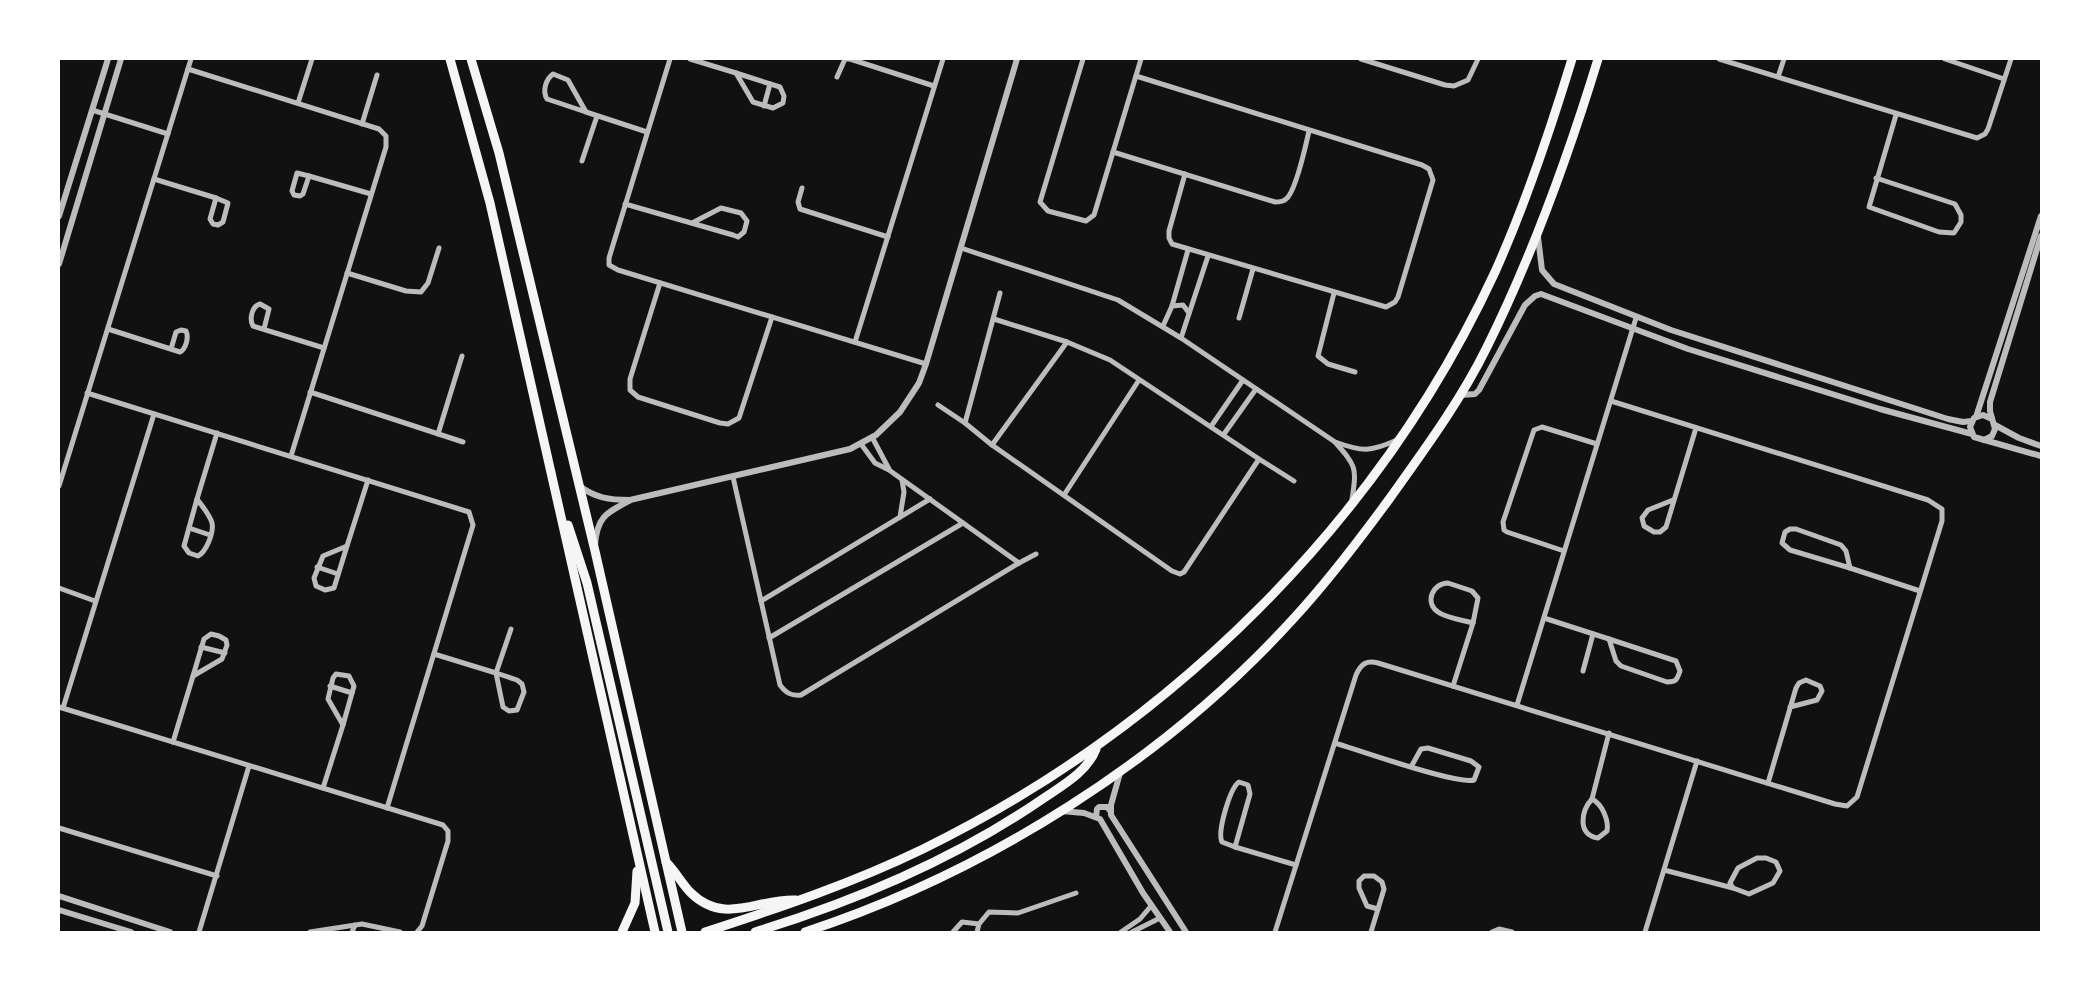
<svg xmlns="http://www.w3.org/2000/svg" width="2100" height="991" viewBox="0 0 2100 991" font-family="Arial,sans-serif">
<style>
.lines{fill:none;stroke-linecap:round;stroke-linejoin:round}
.minor{stroke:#bcbcbc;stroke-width:5}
.tertiary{stroke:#bcbcbc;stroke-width:6}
.trunk{stroke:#f5f5f5;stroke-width:9}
</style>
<rect width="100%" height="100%" fill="#111"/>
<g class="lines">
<!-- minor -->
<g class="minor">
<path d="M670,59L609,258V265L618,270L926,364"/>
<path d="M690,59L736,73"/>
<path d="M850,59L934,86"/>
<path d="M1083,59L1040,202L1048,211L1086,221L1094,215L1141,59"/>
<path d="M1361,59L1445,85L1454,86L1468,80L1478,59"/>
<path d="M1719,59L1977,138L1985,134L1988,129L2011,59"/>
<path d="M1945,59L2004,79"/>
<path d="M188,69L379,129L386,136V147L291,456"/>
<path d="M736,73L780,87L784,96L783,103L773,108L753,102Z"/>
<path d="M553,74L568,80L586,112L547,99C542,91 546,79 553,74Z"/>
<path d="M1136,76L1422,165L1429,169L1433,180L1398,297L1395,302L1386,307L1172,244L1169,238V231L1185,174"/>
<path d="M837,77L845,59H849"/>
<path d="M1778,77L1784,59"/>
<path d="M298,103L312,59"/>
<path d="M764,106L770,84"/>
<path d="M92,110L168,134"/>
<path d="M586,112L647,132"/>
<path d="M362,124L377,75"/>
<path d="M1113,152L1275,202C1278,202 1283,202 1286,199C1296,192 1306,144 1309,131"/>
<path d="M582,161L597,116"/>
<path d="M297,173L309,176L303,194L300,196L294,195L292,191Z"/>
<path d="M309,176L371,194"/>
<path d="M1876,178L1955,204L1961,215V222L1954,233L1939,232L1869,207L1896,115"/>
<path d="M154,179L216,198"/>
<path d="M802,188L798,202L800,209L888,237"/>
<path d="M216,198L228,203L223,222L218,225L213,224L210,219Z"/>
<path d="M625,204L733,235L738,237L744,232L747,221L741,213L721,208L692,223"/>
<path d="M961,248L1118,300L1181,338L1335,442C1356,466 1357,467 1352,499"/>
<path d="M347,273L406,291L421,292L428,283L439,248"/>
<path d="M660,283L630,379V390L638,397L720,423L728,424L739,418L772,317"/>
<path d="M1334,293L1318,356L1328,364L1355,372"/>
<path d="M1172,306L1183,305L1189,313"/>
<path d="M1239,318L1253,269"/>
<path d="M994,319L1067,342L1110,360L1259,459L1184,572L1180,574L1172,571L992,445L965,423L1000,293"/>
<path d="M1163,326L1172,306L1188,250"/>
<path d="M108,329L180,352C186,349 189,337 186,331L181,330L176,332L171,349"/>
<path d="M264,329L269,309L260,304C252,306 249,319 253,326L324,348"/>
<path d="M1181,338L1208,256"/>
<path d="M855,342L943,59"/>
<path d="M310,392L463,442"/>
<path d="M87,393L469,512L473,525L387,808"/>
<path d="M938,405L965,423"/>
<path d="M1212,425L1243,380"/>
<path d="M438,434L462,356"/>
<path d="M1224,434L1256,389"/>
<path d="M872,437L889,469"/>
<path d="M1335,442C1363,452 1370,452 1397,440"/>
<path d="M861,444L875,463L889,470L1019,563"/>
<path d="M992,445L1067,342"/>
<path d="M1259,459L1294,481"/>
<path d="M733,477L780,685C786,693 791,696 801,695L1019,563L1036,554"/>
<path d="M59,486L191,59"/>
<path d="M1064,495L1139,380"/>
<path d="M197,499C202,506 210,515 212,523C214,533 206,552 198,556L189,553L184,546Z"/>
<path d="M197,499L217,433"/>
<path d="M1673,500L1648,510L1642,518L1644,526L1654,532H1660L1666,527L1696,428"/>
<path d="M900,517L904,492L902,480"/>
<path d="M189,528L210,535"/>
<path d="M1790,529H1796L1841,545L1846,551L1850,568L1790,550L1782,543L1785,532Z"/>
<path d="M347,546L334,588L325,590L316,586L314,578L323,556Z"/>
<path d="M347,546L368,480"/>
<path d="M1564,551L1507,532L1504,530L1503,522L1534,430L1542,427L1597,444"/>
<path d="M317,567L338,574"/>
<path d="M1850,568L1920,591"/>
<path d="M1448,583L1472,591L1478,598L1473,623C1463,620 1446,618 1438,612C1424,602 1433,583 1448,583Z"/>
<path d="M59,588L95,601"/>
<path d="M761,601L930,499"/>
<path d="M1544,618L1609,639"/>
<path d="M211,634L219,636L226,640L227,645L222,659L193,676L204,639Z"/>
<path d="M769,638L963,523"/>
<path d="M1609,639L1676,661L1680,671C1677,680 1676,682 1667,682L1621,666L1616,661Z"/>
<path d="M201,647L225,653"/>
<path d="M434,654L496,673L511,629"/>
<path d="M1583,671L1593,634"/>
<path d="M496,673L517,680L522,684L524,692L517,710L509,711L503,707Z"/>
<path d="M336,674L349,676L354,686L343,725L328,699L333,678Z"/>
<path d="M330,686L352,693"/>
<path d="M1453,686L1473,623"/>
<path d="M1517,705L1636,318"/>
<path d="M59,707L443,825L448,831V841L422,926L417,932"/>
<path d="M63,708L154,414"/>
<path d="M173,742L193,676"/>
<path d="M1335,743C1358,750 1457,785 1474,780L1479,767L1471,761L1428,748L1421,749L1411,767"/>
<path d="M1239,782L1248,785L1250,794L1235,847L1222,842C1217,832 1230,788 1239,782Z"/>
<path d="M1768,783L1796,688L1799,683L1806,680L1820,686L1822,691L1817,700L1790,707"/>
<path d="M323,788L343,725"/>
<path d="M1592,799C1602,804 1609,820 1607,831L1598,838C1577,835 1581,811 1592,799Z"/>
<path d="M1592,799L1609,733"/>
<path d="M59,828L217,876"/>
<path d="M1235,847L1296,865"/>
<path d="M1757,858H1766L1776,862L1780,871L1773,883L1749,894L1733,888L1730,883L1738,868Z"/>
<path d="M1664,870L1733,888"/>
<path d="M1364,876H1374L1382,882L1384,889L1378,909L1367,906L1359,888V881Z"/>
<path d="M199,932L249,766"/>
<path d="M310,932L362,924L400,932"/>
<path d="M352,932L355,925"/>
<path d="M953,932L962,922L979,924"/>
<path d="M977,932L979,924L989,912L1018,913L1076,893"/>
<path d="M1121,932L1140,919L1151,906"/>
<path d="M1132,932L1160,918"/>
<path d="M1275,932L1356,675C1361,664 1366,660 1378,663L1835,804L1847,806L1857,797L1942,521V509L1928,500L1611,401"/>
<path d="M1371,932L1378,909"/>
<path d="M1492,932L1499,929L1512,932"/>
<path d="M1645,932L1697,761"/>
</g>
<!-- tertiary -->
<g class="tertiary">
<path d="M59,216L108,59"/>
<path d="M1538,237L1542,270L1554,284L1671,330L1948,419L1963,422L1972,421"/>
<path d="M59,264L121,59"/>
<path d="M1461,395L1475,394L1479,390L1525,305L1535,296L1541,294L1688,349L1880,409L1972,434"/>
<path d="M1976,417L2041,216"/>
<path d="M1992,419L1983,415L1974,418L1970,427L1974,437L2041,456"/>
<path d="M1995,425L2019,438L2041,446"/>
<path d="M1984,440L1992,436L1995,429L1990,411V402L2041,236"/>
<path d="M578,485C595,498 609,500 630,500L850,449L876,435L900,412L919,383L926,364L1017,59"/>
<path d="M595,545C597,517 606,513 629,501"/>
<path d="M1120,773L1111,805V815L1186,932"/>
<path d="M1061,811L1084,813L1100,819L1143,893L1170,932"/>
<path d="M1096,817L1097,809L1099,807H1107L1111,812"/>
<path d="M59,896L170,932"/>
<path d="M59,910L131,932"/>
</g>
<!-- trunk -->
<g class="trunk">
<path d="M450,59L490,203L655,932"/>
<path d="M471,59L499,153L595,551L682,932"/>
<path d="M568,525L587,583L668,932"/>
<path d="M666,862C676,872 682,884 691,893C725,926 758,898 796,900"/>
<path d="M622,932L635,903L637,871"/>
<path d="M705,932C779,908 853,883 923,849C1170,728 1379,523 1495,272C1526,203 1550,131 1572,59"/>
<path d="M755,932C856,901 957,858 1044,798C1063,785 1087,772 1096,749"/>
<path d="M805,932C987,872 1164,761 1294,618C1329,580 1360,539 1390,498C1425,449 1461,400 1487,347C1533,254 1568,157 1598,59"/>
</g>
</g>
<!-- border -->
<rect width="2100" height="991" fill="none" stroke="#ffffff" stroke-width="120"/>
</svg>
